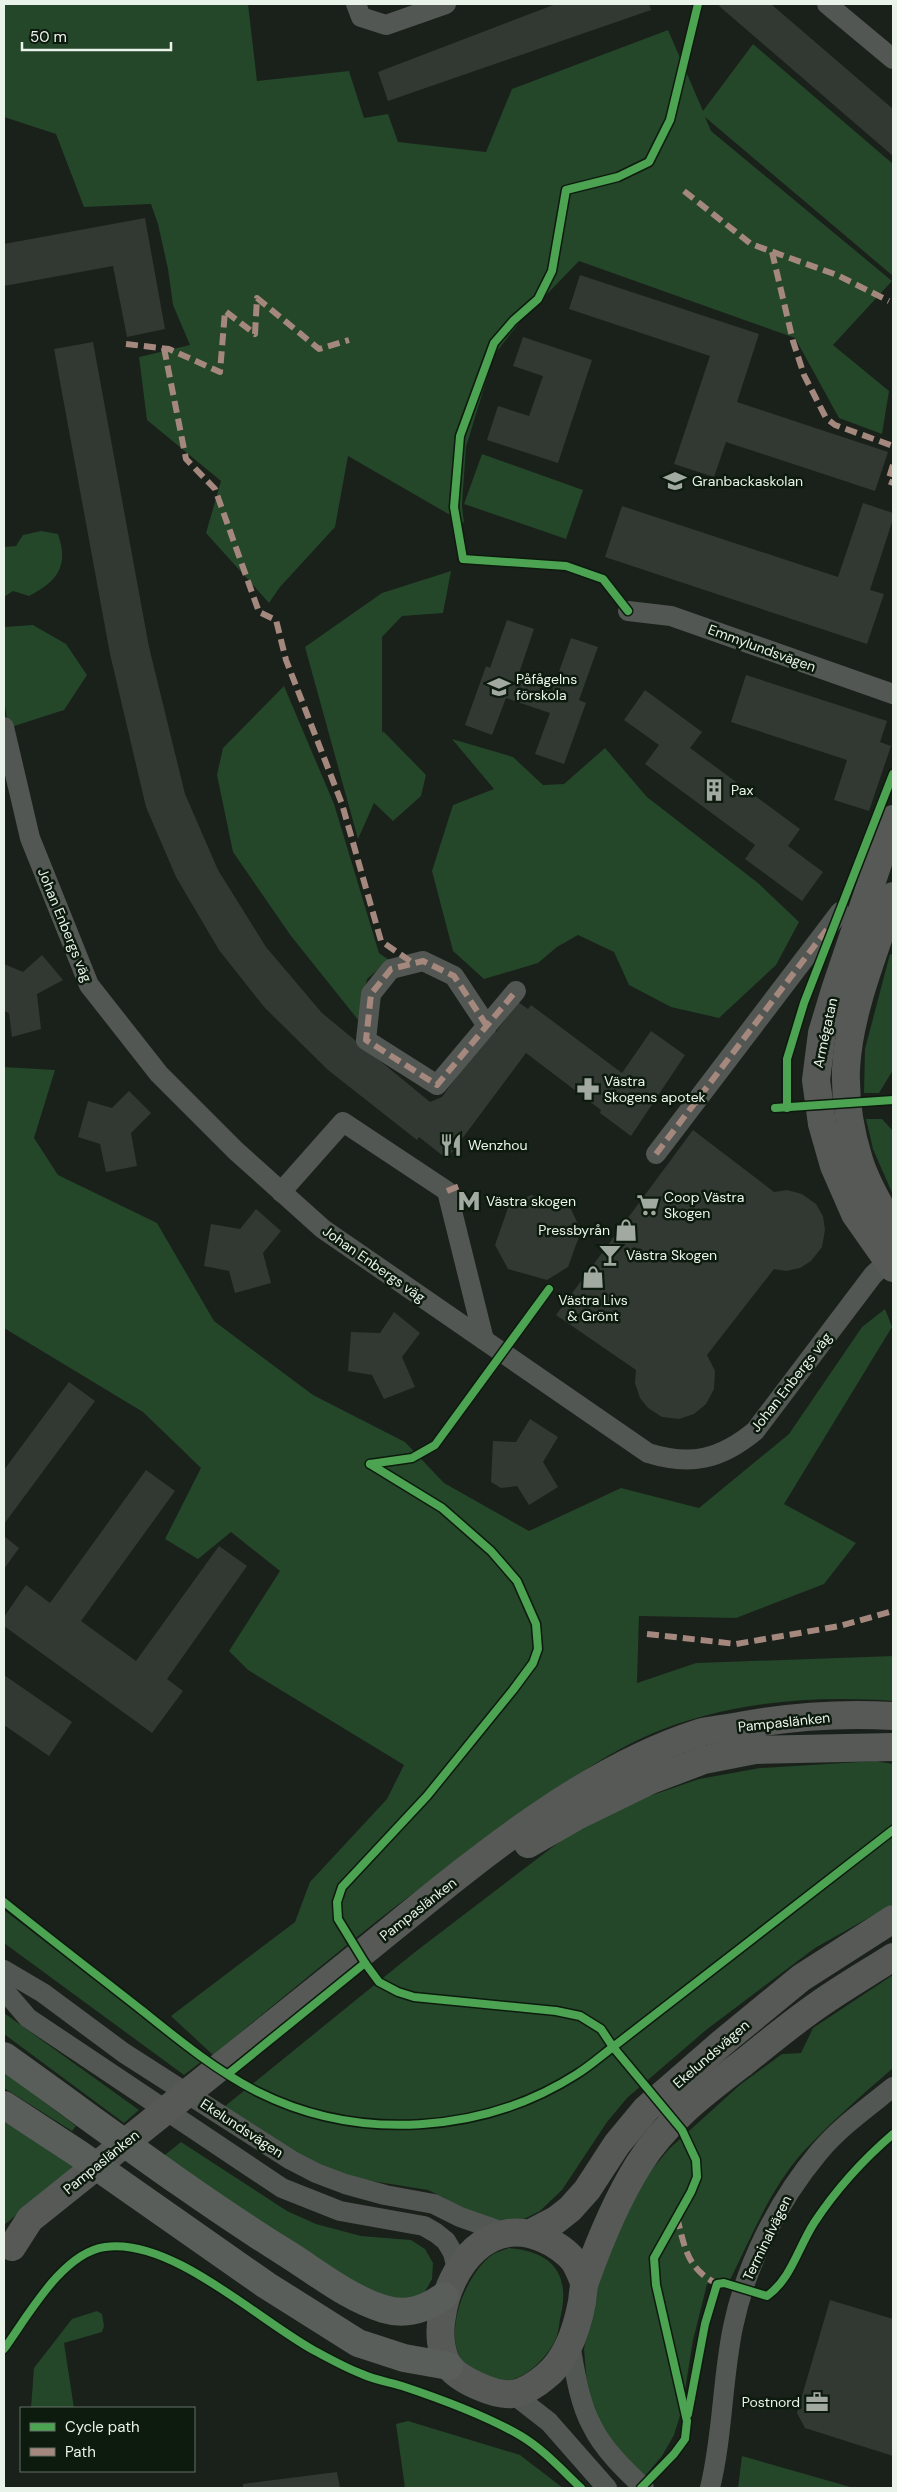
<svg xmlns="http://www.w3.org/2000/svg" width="897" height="2492" viewBox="0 0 897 2492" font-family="'DM Sans',sans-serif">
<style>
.green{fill:#244629}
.building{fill:#323832}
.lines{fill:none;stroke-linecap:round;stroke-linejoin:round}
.street{stroke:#535753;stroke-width:20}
.secondary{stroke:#565956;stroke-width:28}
.highway{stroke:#5a5e5a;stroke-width:28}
.quiet{stroke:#a5887d;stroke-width:6;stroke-dasharray:12 6;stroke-linecap:butt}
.cycleway-casing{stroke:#0d1b0e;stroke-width:11}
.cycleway{stroke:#4ca352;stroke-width:8}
.labels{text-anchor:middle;stroke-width:5;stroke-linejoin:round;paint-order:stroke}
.poi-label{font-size:14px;fill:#eaf3ea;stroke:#0d1b0e;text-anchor:start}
.street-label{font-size:14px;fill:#eaf3ea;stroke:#0d1b0e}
</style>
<rect width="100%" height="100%" fill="#1a201a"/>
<!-- green -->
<g class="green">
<path d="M4,4H248L257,81L349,71L364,118L388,114L398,142L486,152L512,89L668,30L703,111L753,44L893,164V276L705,117L711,131L892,281L833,345L889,391L882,434L839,418L795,338L579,261L519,323L494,355L466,447L462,505L464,523L348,456L335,527L280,587L269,603L206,533L221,481L147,420L139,357L190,345L173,305L168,269L158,224L151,204L84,207L56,134L4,117Z"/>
<path d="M482,454L583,490L566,539L464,504Z"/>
<path d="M41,531L58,534C69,566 58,581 29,596L13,591L4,597V547L16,546L23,535Z"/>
<path d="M451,571L443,613L402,616L382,637V734L383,731L426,775L421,796L393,821L374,803L358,839L305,647L382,593Z"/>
<path d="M33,625L66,644L87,675L64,710L8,728L4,697V627Z"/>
<path d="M284,686L334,804L379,953L389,960L367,979L359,1021L291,936L233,852L217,775L223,748Z"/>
<path d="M452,739L513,757L543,785L564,784L605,748L647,797L758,883L799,922L776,965L719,1018L671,1007L629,985L614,952L578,935L557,947L538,963L484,979L453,951L432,871L453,805L494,789Z"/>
<path d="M890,954L893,955V1070L879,1093H864L865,1049Z"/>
<path d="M4,1067L55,1070L34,1138L58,1175L157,1223L214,1321L313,1395L405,1442L444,1483L529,1531L621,1488L699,1508L789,1434L862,1327L885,1309L892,1327L784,1504L856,1543L824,1584L736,1618L639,1616L637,1683L696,1663L893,1656V1701C813,1695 727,1702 651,1734C595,1758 544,1799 495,1835C457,1862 419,1888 382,1917C325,1962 269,2009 213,2055L171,2016L295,1922L310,1882L387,1799L404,1765L248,1670L229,1651L280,1571L231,1532L198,1559L165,1539L201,1468L143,1412L4,1328Z"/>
<path d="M866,1119H882L893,1131V1195L873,1149Z"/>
<path d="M876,1761L893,1764V1904L815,1948L706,2030L627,2098L607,2122L562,2190L540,2211L522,2220L505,2221L480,2217L461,2210L445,2198L428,2190L353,2178L313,2163L224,2107L415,1952L571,1833L635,1801L699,1779L760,1768Z"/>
<path d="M4,1910L202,2061L184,2075L4,1943Z"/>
<path d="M893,1975V2068C862,2095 831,2122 803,2152C770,2189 751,2238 729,2282L707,2284L693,2340L682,2409L674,2435L662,2456L645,2476L626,2458L598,2423L587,2386L584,2349L606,2248L638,2186L669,2149L741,2084L782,2054L801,2053L813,2028Z"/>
<path d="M4,2013L139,2110L124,2123L4,2034Z"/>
<path d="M4,2072L76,2126L72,2131L4,2088Z"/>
<path d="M4,2122L78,2165L4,2225Z"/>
<path d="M181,2142L287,2211L316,2224L361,2236L411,2240L425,2249L433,2263L432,2279L423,2295L408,2302L364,2292L161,2158Z"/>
<path d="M509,2248C554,2252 571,2275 560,2319C559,2326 558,2335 555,2341C543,2363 521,2383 495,2382C489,2381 481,2375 475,2372C435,2351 462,2277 492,2255C496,2252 504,2250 509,2248Z"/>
<path d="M97,2311L102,2314L104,2326L102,2332L64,2343L74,2408H31L34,2368L72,2319Z"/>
<path d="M408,2421L520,2455L563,2488H405L396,2424Z"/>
<path d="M742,2456L854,2488H738Z"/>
</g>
<!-- building -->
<g class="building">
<path d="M556,4H649L651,10L388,101L378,72Z"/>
<path d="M721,4H771L893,109V156L719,6Z"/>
<path d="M145,218L165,329L127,337L113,266L4,286V244Z"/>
<path d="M580,275L759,334L737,402L888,452L875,491L726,442L714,477L674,464L710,356L569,309Z"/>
<path d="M523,337L592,360L558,463L487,440L498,406L529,416L543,376L513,366Z"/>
<path d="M93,342L149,647L185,794L218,870L266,947L322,1013L430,1102L442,1097L490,1029L496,1032L518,1002L528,1009L531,1005L622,1073L651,1031L685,1055L631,1136L600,1113L601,1110L526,1053L447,1159L419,1137L417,1140L328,1070L265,1008L219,950L176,877L146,807L110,654L54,349Z"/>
<path d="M863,503L893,513V519L870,590L884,594L867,644L605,557L622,506L838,577Z"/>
<path d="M507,620L534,629L517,679L552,691L571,638L598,647L579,700L586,703L564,764L535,754L550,713L506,698L492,735L465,725L486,666L490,668Z"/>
<path d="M746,675L887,721L880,742L891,746L869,811L834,800L847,760L731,722Z"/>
<path d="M645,690L702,732L690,748L800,829L788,846L823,872L802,901L745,859L755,845L645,764L659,745L624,720Z"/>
<path d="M42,955L63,980L37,994L41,1029L12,1037L9,1013L4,1011V964L23,972Z"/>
<path d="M129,1091L151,1113L131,1133L137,1166L106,1172L100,1144L78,1137L88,1101L112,1108Z"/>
<path d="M693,1130L774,1192L787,1190L802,1194L816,1204L823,1216L825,1230L822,1247L811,1261L800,1268L786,1271L774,1269L707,1355L715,1371L714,1389L706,1404L694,1414L679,1419L662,1417L648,1408L640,1398L635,1383L636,1370L556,1315Z"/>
<path d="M531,1195L570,1207L581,1231L568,1267L547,1280L508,1269L495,1245L508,1208Z"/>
<path d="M256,1209L281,1231L263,1253L271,1283L235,1293L229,1271L204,1266L211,1224L240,1229Z"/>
<path d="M394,1312L420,1333L402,1357L415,1387L384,1399L372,1375L348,1371L351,1332L380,1333Z"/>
<path d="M69,1382L95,1401L4,1524V1470Z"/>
<path d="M530,1419L558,1437L543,1462L558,1487L529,1505L517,1486L501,1488L491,1482L493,1441L516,1442Z"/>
<path d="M146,1470L175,1491L81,1621L136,1661L219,1546L247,1566L167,1679L183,1691L152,1733L4,1626V1617L26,1585L50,1603Z"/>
<path d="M4,1536L19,1548L4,1569Z"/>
<path d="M4,1675L72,1722L49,1756L4,1725Z"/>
<path d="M830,2300L893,2319V2456L805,2428L797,2413Z"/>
<path d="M337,2472L340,2488H243V2484Z"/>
</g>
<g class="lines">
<!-- street -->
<g class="street">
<path d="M356,4L361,17L386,25L446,4"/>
<path d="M827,4L893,59"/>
<path d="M628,611L671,616L893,694"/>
<path d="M4,727L30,838L89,985L159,1074L236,1151L323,1229L648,1453C690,1466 720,1460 755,1431L873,1275L893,1256"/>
<path d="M487,1026L454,976L423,961L391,969L371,994L366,1040L437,1085L516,991"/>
<path d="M656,1154L840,912"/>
<path d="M281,1192L343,1122L447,1191L484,1340"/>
<path d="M4,1970L43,1993L124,2053L291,2160L316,2173L345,2184L385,2195L434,2204L460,2217L506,2233"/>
<path d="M4,1990L28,2018L282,2188L340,2211L424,2226L436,2233L446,2241L453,2253L457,2269"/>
<path d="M570,2344C575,2372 579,2402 592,2426C603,2449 625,2470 644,2488"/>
<path d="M513,2394L549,2422L607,2488"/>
<path d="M710,2488C723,2435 722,2380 733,2327C746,2264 778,2201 819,2152C840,2127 868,2107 893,2087"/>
</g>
<!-- secondary -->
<g class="secondary">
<path d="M893,819L835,990L822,1033L816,1080L822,1124L834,1166L855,1214L893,1268"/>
<path d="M893,896C875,951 849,1011 846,1069C845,1099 850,1131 859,1160C866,1183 880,1207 893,1228"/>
<path d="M528,1844L575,1817L651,1780L704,1760L755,1750L893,1747"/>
<path d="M531,2233L556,2220L570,2209L587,2190L617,2144L646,2109L723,2042L801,1978L893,1919"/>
<path d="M12,2247L30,2219C139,2132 247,2045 356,1958C458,1876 574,1773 699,1733C710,1730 723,1729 734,1727C786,1717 840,1713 893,1716"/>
<path d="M584,2282C581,2275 578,2267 574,2261C567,2252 554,2243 544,2239C489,2214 449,2266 442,2316C439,2331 440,2353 449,2366C459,2380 495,2396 512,2394C523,2393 537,2384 545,2377C567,2360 577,2328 582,2302C583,2294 583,2286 586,2279C600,2240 617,2199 639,2164C665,2122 705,2092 743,2063C768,2043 792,2023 818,2005C842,1988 868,1973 893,1957"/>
</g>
<!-- highway -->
<g class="highway">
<path d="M4,2056C98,2123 191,2194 289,2255C319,2274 350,2299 384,2309C407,2316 426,2309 444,2296"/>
<path d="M4,2105L79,2154L266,2285L358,2343L404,2358L449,2366"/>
</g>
<!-- quiet -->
<g class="quiet">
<path d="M684,191L751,244L837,275L889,301"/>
<path d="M772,252L793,341L804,375L826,418L835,425L893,446"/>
<path d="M126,344L169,349L220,372L225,311L255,334L257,298L319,349L349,340"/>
<path d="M164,348L186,459L215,489L259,612L276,620L286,660L342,804L381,941L413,963"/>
<path d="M893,465L888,481L893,483"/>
<path d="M487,1026L454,976L423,961L391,969L371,994L366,1040L437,1085L516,991"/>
<path d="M656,1154L828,928"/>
<path d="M447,1191L462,1185"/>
<path d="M647,1634L736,1644L840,1626L893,1611"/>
<path d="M677,2217C685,2249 687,2268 717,2284"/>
</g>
<defs>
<g id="cycleway">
<path d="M628,611L603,579L566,566L463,559L454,507L460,436L494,343L513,321L538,299L552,271L566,190L618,177L649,162L670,120L698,4"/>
<path d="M775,1108L893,1100"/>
<path d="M787,1108V1059L804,1003L893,774"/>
<path d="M370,1464L442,1508L491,1551L517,1581L536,1624L538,1649L533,1663L513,1690L427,1796L342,1887L337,1902L338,1919L365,1963L379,1982L398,1992L414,1997L556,2011L580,2016L601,2029L613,2047L893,1830"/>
<path d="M370,1464L412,1458L435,1445L549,1289"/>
<path d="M4,1902C50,1939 97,1975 144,2012C180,2041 217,2071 258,2092C358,2142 483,2134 577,2074C590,2066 601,2056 613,2047L682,2130L696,2160L697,2177L691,2192L654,2258L656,2285L687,2421L685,2439L674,2454L641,2488"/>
<path d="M228,2074L365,1963"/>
<path d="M4,2349C28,2316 62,2253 105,2247C171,2237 258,2320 315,2351C330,2359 346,2368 362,2374C375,2380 389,2382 402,2386C441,2399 485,2415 521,2436C543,2449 562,2470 581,2488"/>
<path d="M688,2414L705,2324L717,2284L724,2283L767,2296C791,2279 798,2248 814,2223C835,2191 864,2159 893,2134"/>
</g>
</defs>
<!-- cycleway casing -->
<use href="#cycleway" class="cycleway-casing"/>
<!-- cycleway -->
<use href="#cycleway" class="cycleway"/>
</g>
<!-- icons -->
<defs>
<symbol id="school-bare" viewBox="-9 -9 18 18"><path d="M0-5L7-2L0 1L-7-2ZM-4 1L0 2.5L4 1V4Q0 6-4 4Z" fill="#a1a9a1" stroke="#0d1b0e" stroke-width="2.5" paint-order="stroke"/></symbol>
<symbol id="building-bare" viewBox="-9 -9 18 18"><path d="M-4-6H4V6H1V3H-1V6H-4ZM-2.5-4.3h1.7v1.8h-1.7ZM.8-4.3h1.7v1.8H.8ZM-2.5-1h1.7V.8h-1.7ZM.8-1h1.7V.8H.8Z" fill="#a1a9a1" stroke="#0d1b0e" stroke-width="2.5" paint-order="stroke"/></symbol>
<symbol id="pharmacy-bare" viewBox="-9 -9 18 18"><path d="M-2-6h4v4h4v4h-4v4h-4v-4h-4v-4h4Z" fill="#a1a9a1" stroke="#0d1b0e" stroke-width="2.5" paint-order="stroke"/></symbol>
<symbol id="restaurant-bare" viewBox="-9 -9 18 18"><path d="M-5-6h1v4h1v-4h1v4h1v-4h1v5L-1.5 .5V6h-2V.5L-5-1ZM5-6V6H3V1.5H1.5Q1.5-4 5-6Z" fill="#a1a9a1" stroke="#0d1b0e" stroke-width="2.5" paint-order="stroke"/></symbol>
<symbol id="metro-bare" viewBox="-9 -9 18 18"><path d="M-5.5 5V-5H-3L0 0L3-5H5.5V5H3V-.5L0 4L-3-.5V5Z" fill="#a1a9a1" stroke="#0d1b0e" stroke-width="2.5" paint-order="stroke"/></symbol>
<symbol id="supermarket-bare" viewBox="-9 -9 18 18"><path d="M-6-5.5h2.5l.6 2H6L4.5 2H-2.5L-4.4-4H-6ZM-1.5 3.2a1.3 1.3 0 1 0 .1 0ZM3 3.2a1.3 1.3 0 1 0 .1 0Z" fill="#a1a9a1" stroke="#0d1b0e" stroke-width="2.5" paint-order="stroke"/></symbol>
<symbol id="shop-bare" viewBox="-9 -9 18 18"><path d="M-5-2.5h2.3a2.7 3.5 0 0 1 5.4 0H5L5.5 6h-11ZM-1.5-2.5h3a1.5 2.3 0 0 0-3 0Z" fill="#a1a9a1" stroke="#0d1b0e" stroke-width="2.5" paint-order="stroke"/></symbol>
<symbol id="bar-bare" viewBox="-9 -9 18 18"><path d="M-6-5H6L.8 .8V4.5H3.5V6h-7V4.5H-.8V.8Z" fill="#a1a9a1" stroke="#0d1b0e" stroke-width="2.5" paint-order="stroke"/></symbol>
<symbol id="office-bare" viewBox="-9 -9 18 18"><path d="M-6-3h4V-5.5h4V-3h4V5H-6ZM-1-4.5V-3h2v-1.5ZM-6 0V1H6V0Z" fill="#a1a9a1" stroke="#0d1b0e" stroke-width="2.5" paint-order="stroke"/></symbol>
</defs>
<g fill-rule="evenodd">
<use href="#school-bare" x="659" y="465" width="32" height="32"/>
<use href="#school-bare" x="483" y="671" width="32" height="32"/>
<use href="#building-bare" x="698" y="774" width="32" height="32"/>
<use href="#pharmacy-bare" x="572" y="1073" width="32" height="32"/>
<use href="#restaurant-bare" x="435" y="1129" width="32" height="32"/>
<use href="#metro-bare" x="453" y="1185" width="32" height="32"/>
<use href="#supermarket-bare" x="632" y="1189" width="32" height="32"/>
<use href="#shop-bare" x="610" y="1214" width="32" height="32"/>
<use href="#bar-bare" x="594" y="1239" width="32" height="32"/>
<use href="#shop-bare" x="577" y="1261" width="32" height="32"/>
<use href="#office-bare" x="801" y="2386" width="32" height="32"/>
</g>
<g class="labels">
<!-- poi labels -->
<g class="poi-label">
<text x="692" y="486">Granbackaskolan</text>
<text x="516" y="684">Påfågelns<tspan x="516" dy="16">förskola</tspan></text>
<text x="731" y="795">Pax</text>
<text x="604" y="1086">Västra<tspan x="604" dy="16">Skogens apotek</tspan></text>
<text x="468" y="1150">Wenzhou</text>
<text x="664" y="1202">Coop Västra<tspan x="664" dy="16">Skogen</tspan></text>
<text x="486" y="1206">Västra skogen</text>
<text x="610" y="1235" text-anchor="end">Pressbyrån</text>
<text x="626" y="1260">Västra Skogen</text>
<text x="593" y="1305" text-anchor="middle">Västra Livs<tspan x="593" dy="16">&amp; Grönt</tspan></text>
<text x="800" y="2407" text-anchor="end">Postnord</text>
</g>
<!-- street labels -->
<g class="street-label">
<text transform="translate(762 648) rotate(20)" y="5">Emmylundsvägen</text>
<text transform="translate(65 925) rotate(68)" y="5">Johan Enbergs väg</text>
<text transform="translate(825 1033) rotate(-78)" y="5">Armégatan</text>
<text transform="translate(374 1264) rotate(35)" y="5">Johan Enbergs väg</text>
<text transform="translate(791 1382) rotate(-52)" y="5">Johan Enbergs väg</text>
<text transform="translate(784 1722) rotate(-6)" y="5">Pampaslänken</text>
<text transform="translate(418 1909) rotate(-38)" y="5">Pampaslänken</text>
<text transform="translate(711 2054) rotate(-41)" y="5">Ekelundsvägen</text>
<text transform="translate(242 2128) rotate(33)" y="5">Ekelundsvägen</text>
<text transform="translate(101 2162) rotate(-39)" y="5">Pampaslänken</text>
<text transform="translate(767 2238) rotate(-64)" y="5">Terminalvägen</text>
</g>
</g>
<!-- border -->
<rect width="897" height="2492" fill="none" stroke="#eaf3ea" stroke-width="10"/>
<!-- legend -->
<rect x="20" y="2407" width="175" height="65" fill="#0d1b0e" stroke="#657166"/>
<rect x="30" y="2423" width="25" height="8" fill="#4ca352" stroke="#657166"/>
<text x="65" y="2432" font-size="15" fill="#eaf3ea">Cycle path</text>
<rect x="30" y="2448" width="25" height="8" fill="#a5887d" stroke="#657166"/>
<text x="65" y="2457" font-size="15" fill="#eaf3ea">Path</text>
<!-- scale -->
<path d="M22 42v8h149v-8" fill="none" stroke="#eaf3ea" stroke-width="2.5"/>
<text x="30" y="42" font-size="15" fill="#eaf3ea" stroke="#0d1b0e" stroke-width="4" paint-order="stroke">50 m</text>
</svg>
